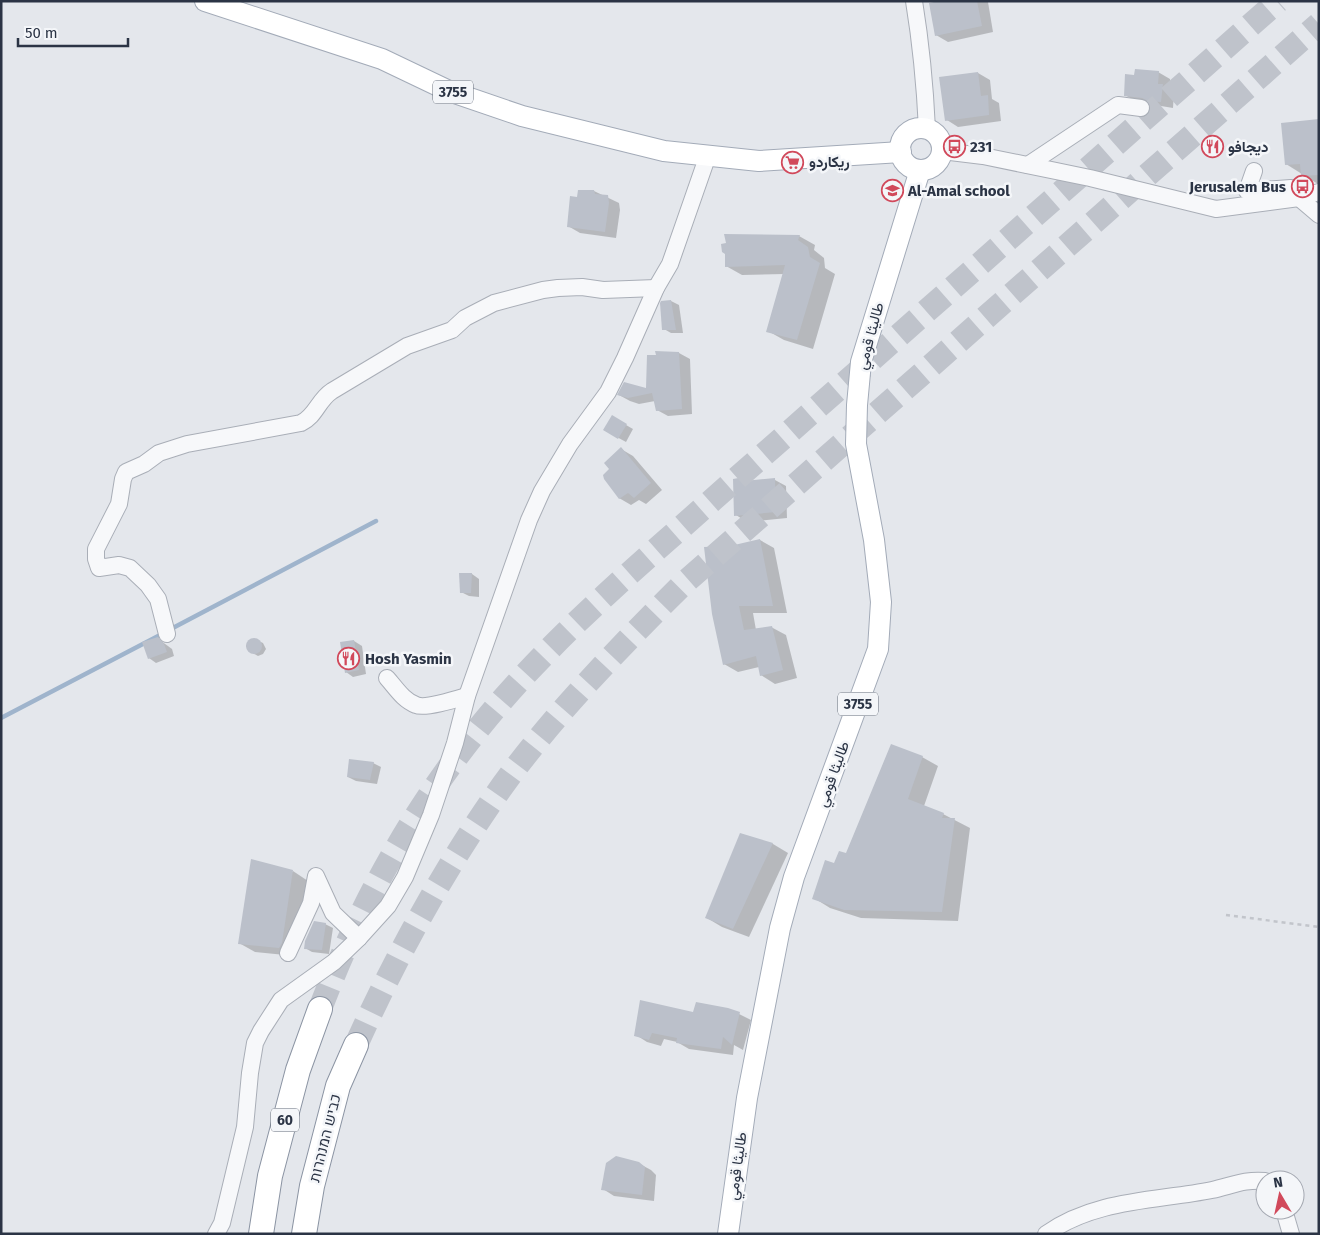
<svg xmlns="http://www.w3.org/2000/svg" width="1320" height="1235" viewBox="0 0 1320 1235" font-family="'Fira Sans',Vazirmatn,Heebo,sans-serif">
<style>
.shadow{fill:#0003}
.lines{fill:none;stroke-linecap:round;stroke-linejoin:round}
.stream{stroke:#9fb4cc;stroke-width:4.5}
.building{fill:#bbc0ca}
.highway-tunnel{stroke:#bfc3cb;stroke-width:24;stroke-dasharray:24 12;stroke-linecap:butt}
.minor-casing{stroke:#a9aeb7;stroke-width:18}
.major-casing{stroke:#a3abb8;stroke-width:22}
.highway-casing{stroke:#8b94a3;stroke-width:26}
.path{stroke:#c2c5cb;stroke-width:2.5;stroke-dasharray:4 4;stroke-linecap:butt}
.minor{stroke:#f7f8fa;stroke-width:16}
.major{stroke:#fff;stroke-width:20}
.highway{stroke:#fff;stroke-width:24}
.labels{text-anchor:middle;stroke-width:5;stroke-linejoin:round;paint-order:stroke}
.shield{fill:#f4f6f9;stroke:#676e7b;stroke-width:1}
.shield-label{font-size:14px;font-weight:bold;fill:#2b3445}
.poi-label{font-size:15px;font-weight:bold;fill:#2b3445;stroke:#f4f6f9;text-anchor:start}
.street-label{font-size:15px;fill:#2b3445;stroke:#f4f6f9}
</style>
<rect width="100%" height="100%" fill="#e4e7ec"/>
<!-- shadow -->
<g class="shadow">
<path d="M945,1L988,2L993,32L948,42L936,35Z"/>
<path d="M1158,72L1170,79V89L1174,92L1173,108L1137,102L1125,95L1136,76Z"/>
<path d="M978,73L990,80L992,99L999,103L1001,121L958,127L947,120Z"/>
<path d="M1319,121V184H1318L1286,164Z"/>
<path d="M594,191L619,203L620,210L616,238L580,233L568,226L578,198Z"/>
<path d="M726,235L799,236L815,245L814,250L824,258L825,268L835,274L813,349L784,340L768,331L784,274L742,275L726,266Z"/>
<path d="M671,301L679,305L683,333H671L664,329Z"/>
<path d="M656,353H679L690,359L692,414L668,416L657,410L655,401L639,404L630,401L619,395L648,390L657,357Z"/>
<path d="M612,417L633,429L626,442L604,430Z"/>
<path d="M621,449L633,456L662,490L646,504L639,500L631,505L619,498L611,469Z"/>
<path d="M743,478L750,482L775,480L786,486L787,518L747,522L736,515Z"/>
<path d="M760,540L774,548L787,613H753L756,630L771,627L786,635L797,678L775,684L761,675L759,667L738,672L724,664L730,547Z"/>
<path d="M460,574H472L479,579V597L469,596L461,592Z"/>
<path d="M157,638L172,649L174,656L156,663L149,658Z"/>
<path d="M254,639L263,643L266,649L263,654L258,656L249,651L246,646L249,641Z"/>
<path d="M354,641L362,646L366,674L353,677L346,672Z"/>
<path d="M922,757L938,766L924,806L943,814L970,828L958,921L861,918L830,908L814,898L835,864L847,855Z"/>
<path d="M373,763L381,767L377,784L356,781L348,777Z"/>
<path d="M741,834L773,844L788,853L749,937L722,927L707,918Z"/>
<path d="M293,871L308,881L295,956L255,952L239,943Z"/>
<path d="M325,924L333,928L329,954L312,952L305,948Z"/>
<path d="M694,1013L739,1014L751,1020L743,1050L734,1045L733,1055L689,1049L677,1042L664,1039L661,1046L647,1042L636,1035Z"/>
<path d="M638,1163L651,1170L656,1175L654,1201L614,1196L603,1189Z"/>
</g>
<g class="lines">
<!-- stream -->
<g class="stream">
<path d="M169,630L376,521"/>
<path d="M1,718L162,634"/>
</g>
</g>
<!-- building -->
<g class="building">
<path d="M939,1H977L982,26L935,36L929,3Z"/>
<path d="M1135,69L1159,71L1158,84H1163L1161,102L1148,101L1142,98L1124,96L1125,74L1134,75Z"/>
<path d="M978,72L981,96L988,95L989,115L945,121L939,77Z"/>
<path d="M1319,119V175L1301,176L1300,164L1285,165L1281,123Z"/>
<path d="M578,190H594L595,194L608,195L609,203L605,232L567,227L570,196L577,197Z"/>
<path d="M724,234L800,235L798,240L808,247L810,257L820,263L797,340L766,332L785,265L725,267V254L722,252L721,244L726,243Z"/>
<path d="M671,300L676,330H662L660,303L661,301Z"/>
<path d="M655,351L679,352L682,409L656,411L652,393L628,398L617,395L624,382L646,388L647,355H656Z"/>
<path d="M612,415L627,424L618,439L603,430Z"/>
<path d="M621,447L651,483L634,498L628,493L619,499L604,479L603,475L609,469L604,463Z"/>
<path d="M744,477V481L775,478L776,512L734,516L733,479Z"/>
<path d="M760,539L773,606H739L744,630L772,626L783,670L760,676L756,656L723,665L712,614L704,547L730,546Z"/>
<path d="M459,573H472L471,593H460Z"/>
<path d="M158,637L164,644L167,652L148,659L142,642Z"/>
<circle cx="254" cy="646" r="8"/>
<path d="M354,640L359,670L345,673L340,642Z"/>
<path d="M891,744L923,756L908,799L944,813L942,818H955L942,912L844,910L812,899L825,860L834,863L839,851L846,853Z"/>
<path d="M349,759L374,762L370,780L347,777Z"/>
<path d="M740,833L773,843L733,929L705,918Z"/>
<path d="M251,859L293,870L282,943L279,948L238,944Z"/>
<path d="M314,921L326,923L322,950L304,949L305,941Z"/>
<path d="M640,1000L693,1012L696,1002L728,1008L740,1012L732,1045L723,1037L721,1049L676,1043L677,1038L652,1033L649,1040L634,1036Z"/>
<path d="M616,1156L639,1162L645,1167L642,1195L601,1190L606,1163Z"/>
</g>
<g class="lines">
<!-- highway-tunnel -->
<g class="highway-tunnel">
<path d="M320,1009C366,888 433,774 522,678C567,629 617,584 667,540L1278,1"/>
<path d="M356,1045C397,954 445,867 503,785C555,713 619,648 682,585L1319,24"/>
</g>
<defs>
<g id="minor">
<path d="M914,1C921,44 925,86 927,129"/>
<path d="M942,151L983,156L1090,178L1216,209L1299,198L1319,192"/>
<path d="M1028,165L1118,105L1141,108"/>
<path d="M1254,171L1247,191L1291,188L1299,198L1319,215"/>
<path d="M167,634L158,599L148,585L130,568L119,565L99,568L96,559V549L119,504L123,479L126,472L144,464L159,453L187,444L301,423C316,416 318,400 332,391L407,346L452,330L465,318L494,303L543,290L558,288L582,287L603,290L656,288"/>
<path d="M387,678C396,688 403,700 416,705C425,709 457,699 467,696"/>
<path d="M288,953L311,903L316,876L333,913L359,938"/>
<path d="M1284,1210L1291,1234"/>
<path d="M216,1234L222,1223L245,1127L250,1073L255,1043L261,1031L281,1000L334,962L359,938L388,906L405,877L431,815L455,743L467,696L529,520L542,491L570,444L608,392L625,358L656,288L670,264L708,155"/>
<path d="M1046,1234C1095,1199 1157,1201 1212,1190C1231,1186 1245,1179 1265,1181"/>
</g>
<g id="major">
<path d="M205,1L382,59L449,91L522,116L664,151L759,161L901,152"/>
<circle cx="921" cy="149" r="21"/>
<path d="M728,1234L747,1098L780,928L794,877L878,649L881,602L874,540L856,444L857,405L861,362L920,170"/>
</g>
<g id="highway">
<path d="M261,1234L270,1176L298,1070L320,1009"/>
<path d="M304,1234L312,1186L338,1086L356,1045"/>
</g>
</defs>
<!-- minor casing -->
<use href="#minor" class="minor-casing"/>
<!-- major casing -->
<use href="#major" class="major-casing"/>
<!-- highway casing -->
<use href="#highway" class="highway-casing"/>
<!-- path -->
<path class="path" d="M1226,915L1319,927"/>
<!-- minor -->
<use href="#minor" class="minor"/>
<!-- major -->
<use href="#major" class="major"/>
<!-- highway -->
<use href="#highway" class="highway"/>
</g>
<!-- icons -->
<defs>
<symbol id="bus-ring" viewBox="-11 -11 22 22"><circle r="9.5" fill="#f4f6f9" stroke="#d1495b" stroke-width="1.5"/><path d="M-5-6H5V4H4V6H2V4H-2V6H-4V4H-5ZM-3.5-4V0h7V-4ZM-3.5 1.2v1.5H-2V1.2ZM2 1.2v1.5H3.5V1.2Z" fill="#d1495b"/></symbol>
<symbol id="restaurant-ring" viewBox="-11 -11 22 22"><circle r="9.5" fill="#f4f6f9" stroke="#d1495b" stroke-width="1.5"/><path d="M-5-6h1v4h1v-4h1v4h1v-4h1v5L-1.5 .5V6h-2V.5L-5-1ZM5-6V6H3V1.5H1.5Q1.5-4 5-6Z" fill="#d1495b"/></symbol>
<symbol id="supermarket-ring" viewBox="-11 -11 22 22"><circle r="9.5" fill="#f4f6f9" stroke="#d1495b" stroke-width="1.5"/><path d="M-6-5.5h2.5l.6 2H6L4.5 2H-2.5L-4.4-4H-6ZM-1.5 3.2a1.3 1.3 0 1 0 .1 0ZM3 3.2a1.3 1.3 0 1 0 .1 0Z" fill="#d1495b"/></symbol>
<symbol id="school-ring" viewBox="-11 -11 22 22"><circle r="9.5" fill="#f4f6f9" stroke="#d1495b" stroke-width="1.5"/><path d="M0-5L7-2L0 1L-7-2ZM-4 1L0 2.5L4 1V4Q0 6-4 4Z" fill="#d1495b"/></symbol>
</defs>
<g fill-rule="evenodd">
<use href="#bus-ring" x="942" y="134" width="25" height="25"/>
<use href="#restaurant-ring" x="1200" y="134" width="25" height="25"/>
<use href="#supermarket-ring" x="780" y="150" width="25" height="25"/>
<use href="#bus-ring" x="1290" y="174" width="25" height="25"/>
<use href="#school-ring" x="880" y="178" width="25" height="25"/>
<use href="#restaurant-ring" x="336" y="646" width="25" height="25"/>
</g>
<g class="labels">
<!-- shield labels -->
<g class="shield">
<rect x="433" y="80.5" width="40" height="23" rx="4"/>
<rect x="838" y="692.5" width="40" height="23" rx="4"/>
<rect x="271" y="1108.5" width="28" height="23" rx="4"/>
</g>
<g class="shield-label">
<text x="453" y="97">3755</text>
<text x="858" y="709">3755</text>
<text x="285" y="1125">60</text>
</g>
<!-- poi labels -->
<g class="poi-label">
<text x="970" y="152">231</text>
<text x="1228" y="152">ديجافو</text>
<text x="809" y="167">ريكاردو</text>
<text x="1286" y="192" text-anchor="end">Jerusalem Bus</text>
<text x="908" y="196">Al-Amal school</text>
<text x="365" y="664">Hosh Yasmin</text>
</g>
<!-- street labels -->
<g class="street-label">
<text transform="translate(870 336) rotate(-75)" y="5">طاليثا قومي</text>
<text transform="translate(833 774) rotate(-70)" y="5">طاليثا قومي</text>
<text transform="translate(325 1138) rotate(-76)" y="5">כביש המנהרות</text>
<text transform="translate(737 1166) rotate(-82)" y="5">طاليثا قومي</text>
</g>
</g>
<!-- border -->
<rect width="1320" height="1235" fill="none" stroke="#2b3445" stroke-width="5"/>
<!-- north arrow -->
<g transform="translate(1280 1195) rotate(351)"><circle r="24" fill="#f4f6f9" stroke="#a4a8b1"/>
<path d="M0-4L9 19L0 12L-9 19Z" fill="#d1495b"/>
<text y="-8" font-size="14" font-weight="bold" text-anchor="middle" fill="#2b3445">N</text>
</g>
<!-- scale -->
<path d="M18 38v8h110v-8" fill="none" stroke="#2b3445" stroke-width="2.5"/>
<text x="25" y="38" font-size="15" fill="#2b3445" stroke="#f4f6f9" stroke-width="4" paint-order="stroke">50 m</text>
</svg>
